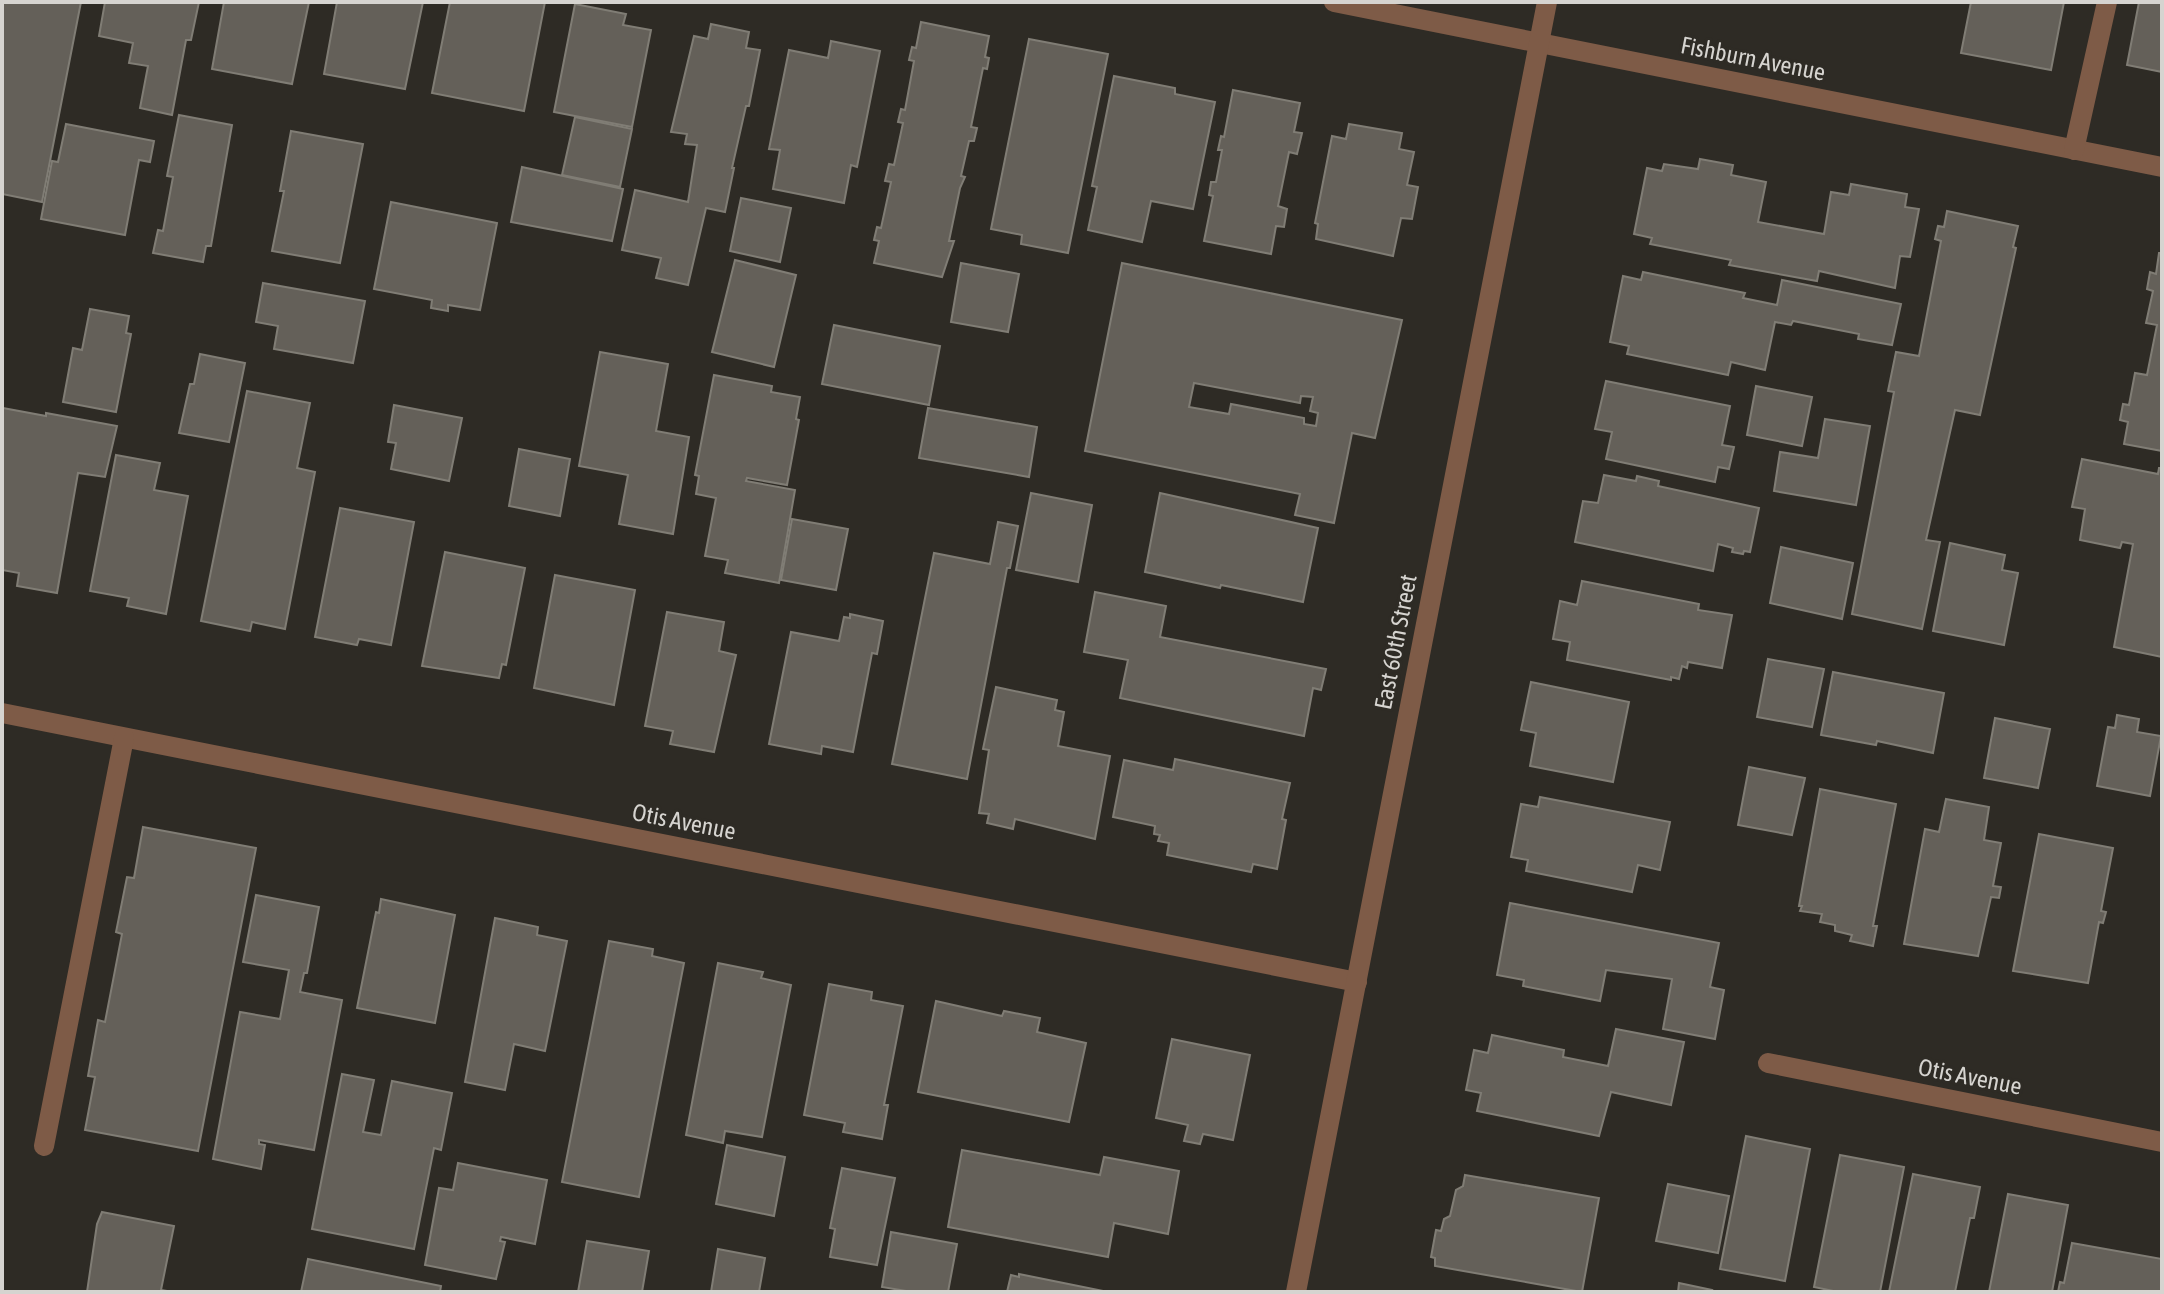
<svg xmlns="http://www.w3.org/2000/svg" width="2164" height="1294" viewBox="0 0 2164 1294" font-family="'Asap Condensed',sans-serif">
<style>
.building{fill:#646059;stroke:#807d75;stroke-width:2;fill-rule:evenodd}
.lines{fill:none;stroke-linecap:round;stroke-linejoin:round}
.minor{stroke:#7e5b47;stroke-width:20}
.labels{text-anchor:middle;stroke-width:6;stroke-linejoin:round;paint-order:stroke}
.street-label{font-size:24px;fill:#d6d4d0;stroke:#2e2b25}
</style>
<rect width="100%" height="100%" fill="#2e2b25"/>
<!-- building -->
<g class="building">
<path d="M2,2H81L42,202L2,194Z"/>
<path d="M105,2H199L191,40H186L172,115L140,108L148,66L129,63L133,43L99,36Z"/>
<path d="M224,2H309L292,84L212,69Z"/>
<path d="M337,2H423L405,89L324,74Z"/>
<path d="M450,2H545L524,111L432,93Z"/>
<path d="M1971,2H2064L2051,70L1961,53Z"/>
<path d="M2139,2H2162V72L2127,65Z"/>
<path d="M575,4L626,14L623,25L651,30L632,127L554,112Z"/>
<path d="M921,22L989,36L985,57L989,58L987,69L983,68L971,127L977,128L974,141H969L961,176L965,177L960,188L949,241H954L942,277L874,263L879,241L874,240L877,227L881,228L891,182L885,181L889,164L894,165L903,123L898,122L901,109L905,110L914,61L909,60L912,47L916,48Z"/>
<path d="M711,24L749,32L746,48L760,50L749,106H746L732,168H734L725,212L706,208L688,285L656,278L661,258L622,250L635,190L688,202L697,145L685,144L687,134L671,132L694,36L708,39Z"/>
<path d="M1029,39L1108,54L1068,253L1021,244L1022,235L991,229Z"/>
<path d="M831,41L880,51L857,167L851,165L844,203L773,189L780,150L769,149L789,50L828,58Z"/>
<path d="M1114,76L1175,88V94L1215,102L1193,209L1151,201L1142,242L1088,230L1097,187L1092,186Z"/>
<path d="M1233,90L1300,103L1294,132L1302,133L1297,154L1289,152L1278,206L1287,209L1284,227L1276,226L1271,254L1204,241L1213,196L1209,195L1211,182H1216L1222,150H1218L1221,136L1224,137Z"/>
<path d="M179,115L232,125L211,246H206L203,262L153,253L158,230L163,231L173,177L167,176Z"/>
<path d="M575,117L632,129L620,187L562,175Z"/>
<path d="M66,124L154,141L150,162L139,160L125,235L41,219L52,161L58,162Z"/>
<path d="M1349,124L1402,133L1399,149L1414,152L1407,185L1418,187L1412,219L1401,218L1393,256L1316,239L1318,224L1315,223L1332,136L1346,139Z"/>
<path d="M291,131L363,144L340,263L272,251L284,191H280Z"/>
<path d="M1700,159L1733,165L1731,175L1766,182L1758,222L1824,234L1831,192L1849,195L1851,184L1907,194L1905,207L1919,209L1910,257L1900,256L1895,288L1819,271L1817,281L1729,265L1731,260L1650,244L1652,238L1634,234L1647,168L1662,171L1664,164L1698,169Z"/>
<path d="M522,167L623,189L612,241L511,222Z"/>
<path d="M741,198L791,208L780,262L730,251Z"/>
<path d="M391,202L497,223L480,310L448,305V311L431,308L432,300L374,289Z"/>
<path d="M1947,211L2018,226L2013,247L2016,248L1980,415L1955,410L1926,540L1940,542L1922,629L1852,614L1894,392L1888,391L1896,352L1919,356L1941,241L1935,239L1938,226L1944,227Z"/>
<path d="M2159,253H2162V451L2124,444L2128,422L2120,420L2123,404L2129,405L2135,373L2147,375L2157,325L2146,323L2153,291L2147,289L2150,272L2156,274Z"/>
<path d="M735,260L796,275L774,367L712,352Z"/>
<path d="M961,263L1019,274L1008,332L951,322Z"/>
<path d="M1122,263L1402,320L1375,438L1352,433L1334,523L1295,515L1300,494L1085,451ZM1194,383L1300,403L1301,396L1313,397L1310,411L1318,413L1316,426L1304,424V418L1231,404L1229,414L1189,407Z"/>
<path d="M1643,272L1745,293L1743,298L1777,305L1782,280L1901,304L1892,345L1858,339L1859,334L1793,321L1791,325L1775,322L1765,370L1731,362L1728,375L1627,354L1629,346L1610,342L1623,276L1641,280Z"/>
<path d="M263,283L365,301L353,363L274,349L278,326L256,322Z"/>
<path d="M90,309L129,316L126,333L131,334L116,412L63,402L73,348L82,350Z"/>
<path d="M834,325L940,346L929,405L822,384Z"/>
<path d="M600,352L668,364L656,431L689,437L673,534L619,524L628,475L579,466Z"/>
<path d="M200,354L245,363L229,442L179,433L190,384H194Z"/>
<path d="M714,375L772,386L771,392L800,397L796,419L799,420L787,485L747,478L746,481L795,490L779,583L725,573L728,560L705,556L716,498L696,494L699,476L695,475Z"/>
<path d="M1606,381L1730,406L1722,445L1734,447L1729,469L1718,467L1715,482L1606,459L1612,432L1595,429Z"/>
<path d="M1756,386L1812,397L1802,446L1747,435Z"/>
<path d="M247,391L310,403L297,468L315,472L285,629L252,622L250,631L201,621Z"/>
<path d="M394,405L462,418L449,481L391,469L396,443L388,442Z"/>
<path d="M3,408L46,416V413L117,426L105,477L78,473L57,593L17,586L19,573L2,570Z"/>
<path d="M928,408L1037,427L1029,477L919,458Z"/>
<path d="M1825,419L1870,426L1856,505L1774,491L1780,452L1818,458Z"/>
<path d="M519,449L570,459L560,516L509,506Z"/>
<path d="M116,455L160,463L154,490L188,496L166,614L127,606L129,598L90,591Z"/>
<path d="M2082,459L2158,474L2159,468H2162V657L2114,647L2133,544L2122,542L2120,548L2080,540L2085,509L2072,507Z"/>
<path d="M1604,475L1636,481L1637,476L1659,481L1658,486L1759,508L1750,552L1744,551L1743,554L1732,552L1733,548L1718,544L1713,571L1575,542L1583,501L1598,503Z"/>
<path d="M1031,493L1092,505L1078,582L1016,570Z"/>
<path d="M1160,493L1318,528L1303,602L1221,585L1220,588L1145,572Z"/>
<path d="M340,508L414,522L391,645L359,639L357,645L315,637Z"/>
<path d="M792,519L848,529L836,590L781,580Z"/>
<path d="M998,522L1018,526L1010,568H1007L967,779L892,764L934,553L990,564Z"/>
<path d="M1950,543L2005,555L2002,570L2018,573L2004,645L1933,631Z"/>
<path d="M1781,547L1853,563L1842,619L1770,603Z"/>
<path d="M445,552L525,568L506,665L502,664L499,678L422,666Z"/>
<path d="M555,575L635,590L614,705L534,688Z"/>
<path d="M1582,581L1699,604L1698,610L1732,615L1722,668L1688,662L1687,668L1682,666L1679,679L1671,677V680L1567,660L1570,642L1553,639L1560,601L1577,605Z"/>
<path d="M1095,592L1166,606L1160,637L1326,669L1321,690L1313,688L1304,736L1120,698L1128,660L1084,652Z"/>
<path d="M667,612L724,622L719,651L736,655L714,752L670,744L673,731L645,726Z"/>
<path d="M850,614L883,621L877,654L872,653L853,752L822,746L821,754L769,744L791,632L839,641L844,617L850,618Z"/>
<path d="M1768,659L1824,669L1812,727L1757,717Z"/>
<path d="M1833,672L1944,693L1933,753L1877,741L1876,745L1821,735Z"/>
<path d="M1531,682L1629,702L1613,782L1530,766L1536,733L1521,730Z"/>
<path d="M996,687L1057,700L1055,710L1064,712L1058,746L1110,756L1095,839L1015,819L1013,829L987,823L989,814L979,813L989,750L983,749Z"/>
<path d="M2117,715L2139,719L2137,732L2161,736L2150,796L2097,786L2108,727L2115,728Z"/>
<path d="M1995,718L2050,729L2038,788L1984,778Z"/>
<path d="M1175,759L1290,783L1282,819L1286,820L1277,869L1253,864L1251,872L1167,855L1169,843L1158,841L1160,835L1154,834L1155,826L1113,817L1124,760L1173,770Z"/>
<path d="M1749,767L1805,778L1792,835L1738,825Z"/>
<path d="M1820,789L1896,804L1873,926H1877L1873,946L1850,941L1852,935L1835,931V925L1820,922L1822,914L1800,911L1802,906H1799Z"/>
<path d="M1540,797L1670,822L1660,870L1638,865L1632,892L1526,871L1528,860L1511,857L1521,804L1538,807Z"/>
<path d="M1946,799L1989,807L1984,840L2001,843L1993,886L2001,887L1999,898L1991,897L1978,956L1904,944L1925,829L1939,832Z"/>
<path d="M143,827L256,848L198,1151L85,1130L95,1077L88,1076L98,1020L105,1022L122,934L116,932L127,877L134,878Z"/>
<path d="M2039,834L2113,848L2101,911L2106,912L2103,923L2099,922L2088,983L2013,971Z"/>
<path d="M256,895L319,907L307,973H304L300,992L342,1000L314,1150L259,1140V1144L265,1145L261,1169L213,1159L240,1012L280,1019L289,970L243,962Z"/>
<path d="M381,899L455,915L435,1023L357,1008L376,912L379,913Z"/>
<path d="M1510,903L1719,943L1710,987L1724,990L1715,1039L1663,1029L1672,979L1606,970L1600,1001L1523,986L1524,980L1497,975Z"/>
<path d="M495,918L538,927L537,935L567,941L545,1051L514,1044L505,1090L465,1082Z"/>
<path d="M609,941L653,949L652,956L684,963L639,1197L562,1182Z"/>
<path d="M718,963L763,972L761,978L791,985L762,1137L725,1131L723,1143L686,1135Z"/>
<path d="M829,984L872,992L871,1000L903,1006L884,1105H888L882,1139L843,1132L845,1123L804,1115Z"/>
<path d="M936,1001L1002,1016L1004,1011L1040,1018L1037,1032L1086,1043L1069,1122L918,1092Z"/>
<path d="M1616,1029L1684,1042L1671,1105L1611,1092L1599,1136L1477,1111L1481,1093L1466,1090L1474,1050L1488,1053L1492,1035L1564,1050L1563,1057L1608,1066Z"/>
<path d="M1172,1039L1250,1055L1233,1140L1203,1134L1200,1144L1184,1141L1188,1125L1156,1118Z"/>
<path d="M342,1074L374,1080L363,1132L381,1135L392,1081L452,1093L441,1150L434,1148L414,1249L312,1229Z"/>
<path d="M1746,1136L1810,1149L1785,1281L1720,1269Z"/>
<path d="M727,1145L785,1157L774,1216L716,1204Z"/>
<path d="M962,1150L1100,1175L1104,1157L1179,1171L1168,1234L1114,1223L1108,1257L948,1227Z"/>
<path d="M1840,1155L1904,1167L1880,1292H1838L1814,1287Z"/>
<path d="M458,1163L547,1180L535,1244L501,1237L500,1241L505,1242L496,1279L425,1265L439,1188L453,1190Z"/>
<path d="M842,1168L895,1178L877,1265L830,1257L835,1229L830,1228Z"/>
<path d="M1913,1174L1980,1187L1974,1218H1970L1955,1292H1889Z"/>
<path d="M1465,1175L1599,1198L1582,1292L1435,1266V1258L1431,1257L1436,1230L1441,1231L1444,1219L1450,1216L1456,1190L1463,1186Z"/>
<path d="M1668,1184L1729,1196L1718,1253L1656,1241Z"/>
<path d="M2008,1194L2068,1205L2052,1292H1989Z"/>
<path d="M102,1212L174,1226L161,1290L173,1292H87L97,1224Z"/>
<path d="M891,1232L957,1244L948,1292H912L882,1287Z"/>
<path d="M587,1241L649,1251L642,1292H578Z"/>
<path d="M2072,1243L2162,1259V1292H2058L2060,1282L2064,1283Z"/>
<path d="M718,1249L765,1258L759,1292H711Z"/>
<path d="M308,1259L441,1286L440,1292H301Z"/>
<path d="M1019,1274L1108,1292H1007L1011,1275L1019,1277Z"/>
<path d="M1679,1283L1712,1290L1711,1292H1678Z"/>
</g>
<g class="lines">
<!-- minor -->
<g class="minor">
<path d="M1334,2L2162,167"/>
<path d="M2074,150L2107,2"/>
<path d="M2,713L1357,982"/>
<path d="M1768,1063L2162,1142"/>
<path d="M44,1146L124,738"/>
<path d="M1296,1292L1547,2"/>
</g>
</g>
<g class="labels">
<!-- street labels -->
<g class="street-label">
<text transform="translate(1753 59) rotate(11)" y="8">Fishburn Avenue</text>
<text transform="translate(1396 642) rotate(-79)" y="8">East 60th Street</text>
<text transform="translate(684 822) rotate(11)" y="8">Otis Avenue</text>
<text transform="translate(1970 1077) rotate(11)" y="8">Otis Avenue</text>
</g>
</g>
<!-- border -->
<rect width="2164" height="1294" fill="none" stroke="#d6d4d0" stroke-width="8"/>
</svg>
